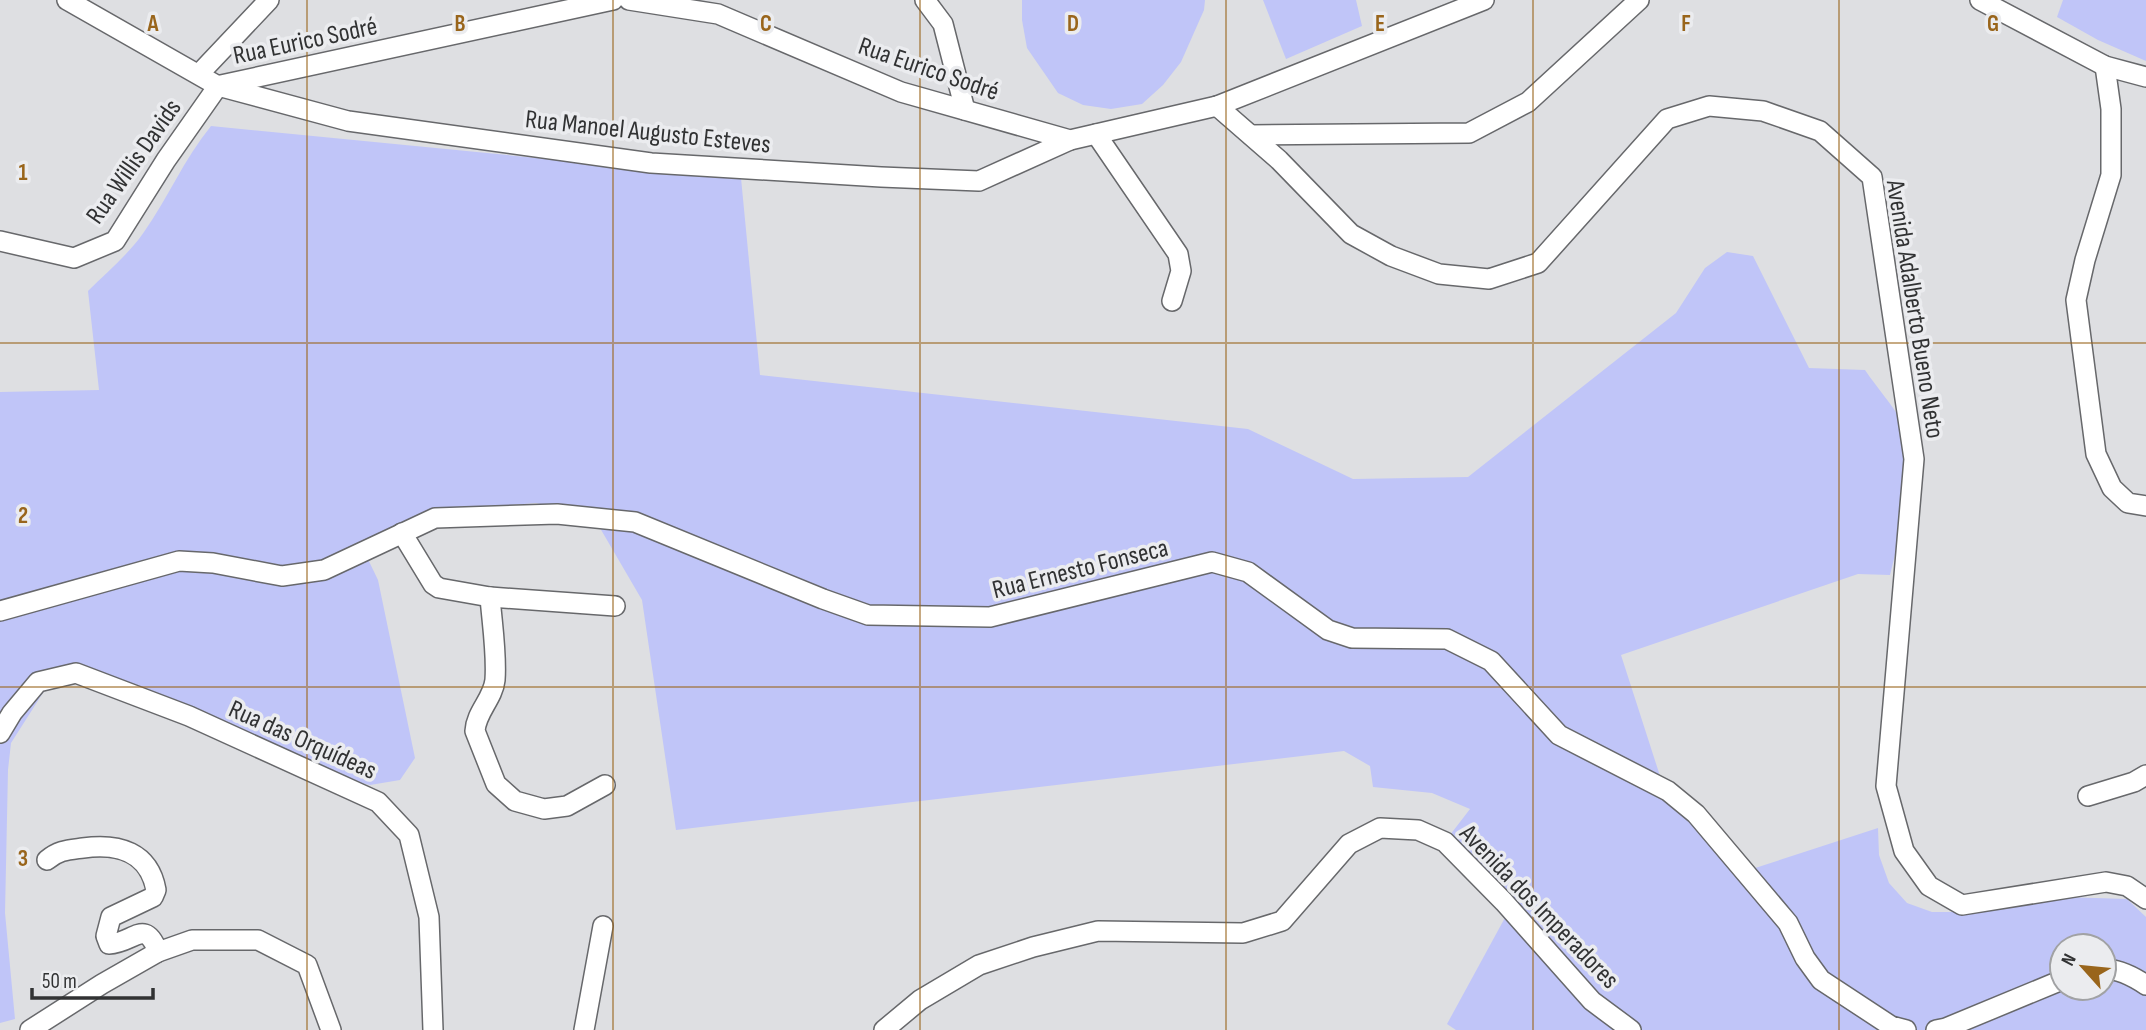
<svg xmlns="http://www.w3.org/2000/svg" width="2146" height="1030" viewBox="0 0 2146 1030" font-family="'Sofia Sans Condensed',sans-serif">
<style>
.green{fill:#c0c5f8;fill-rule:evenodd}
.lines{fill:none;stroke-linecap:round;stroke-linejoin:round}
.street-casing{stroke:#67686b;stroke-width:22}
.street{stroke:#fff;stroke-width:19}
.grid{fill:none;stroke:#99651b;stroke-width:2;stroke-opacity:0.55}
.labels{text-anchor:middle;stroke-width:7;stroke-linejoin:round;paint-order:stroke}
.street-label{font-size:26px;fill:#313233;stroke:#ebecef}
.grid-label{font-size:23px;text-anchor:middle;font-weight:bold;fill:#99651b;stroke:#ebecef;stroke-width:7;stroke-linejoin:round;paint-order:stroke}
</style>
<rect width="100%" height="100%" fill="#dedfe2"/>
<!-- green -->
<g class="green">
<path d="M1022,0H1205L1204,10L1181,62L1163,85L1142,104L1111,109L1083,105L1058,93L1027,48L1022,20Z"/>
<path d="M1263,0H1356L1362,26L1286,59Z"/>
<path d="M2063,0H2146V61L2098,40L2057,17Z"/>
<path d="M211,126L741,178L760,375L1248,429L1353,479L1468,477L1676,313L1705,268L1727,252L1753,256L1809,368L1865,370C1877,388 1893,405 1903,424C1919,457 1899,540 1890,575L1858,574L1621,655L1660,776L1749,870L1878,828L1879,855L1889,883L1907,903L1932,912H1961L2062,897L2127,899L2146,917V1030H1456L1447,1024L1513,903L1450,835L1470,809L1432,793L1373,787L1370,766L1344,751L676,830L642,600L593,516L536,503L423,512L365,553L378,580L415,758L400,780L370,785L344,779L55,674L11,743L8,770L5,913L15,1019L0,1023V392L99,390L88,291C107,272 128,255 144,232C168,198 184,159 211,126ZM2062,946H2104V988H2062Z"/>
</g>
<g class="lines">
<defs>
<g id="street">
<path d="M67,0L218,86L348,121L651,163L881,177L979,181L1070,140"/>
<path d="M629,0L718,14L901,92L1070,140L1217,106L1484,0"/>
<path d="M925,0L943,24L965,110"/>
<path d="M1980,0L2105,66L2146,77"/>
<path d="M2105,66L2111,109V175L2085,260L2076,300L2096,454L2112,488L2128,503L2146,506"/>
<path d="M199,74L269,0"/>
<path d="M221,85L613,0"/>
<path d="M1217,106L1279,160L1351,234L1391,256L1439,274L1489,279L1538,263L1667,119L1709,106L1763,111L1820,131L1872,177L1914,459L1886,786L1904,851L1929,886L1962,905L2106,882L2127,886L2146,899"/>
<path d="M1096,134L1178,254L1181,271L1172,301"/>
<path d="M1251,135L1469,133L1528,102L1639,0"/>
<path d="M0,241L74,258L115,241L166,160L218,86"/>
<path d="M402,533L433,584L439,588L490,597L615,606"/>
<path d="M490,597C492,623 497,654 495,680C493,699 476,712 475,731L496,784L515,801L544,809L567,806L605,785"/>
<path d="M0,611L179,561L213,563L282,576L324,570L435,518L557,514L635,522L823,599L868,615L990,617L1212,562L1248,572L1328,630L1352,638L1447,639L1491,661L1559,735L1668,791L1696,814L1788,923L1805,958L1821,980L1891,1026L1906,1030"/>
<path d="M0,733L12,713L38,682L76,673L189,716L378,802L409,835L429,917L433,1030"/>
<path d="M2088,796L2134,782L2146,775"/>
<path d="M47,860C59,850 68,850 83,848C119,843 149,852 156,890L153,897L111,917L106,936L109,944C134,943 145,917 158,952"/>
<path d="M2104,969C2119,969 2134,977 2146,985"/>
<path d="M30,1030L102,984L158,952L192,940H258L307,965L331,1030"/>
<path d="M584,1030L603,926"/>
<path d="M884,1030L920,1000L979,965L1033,947L1098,931L1243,933L1282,921L1349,844L1380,828L1418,830L1445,842L1504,902L1592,1001L1631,1030"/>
<path d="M1936,1030L1946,1028L2062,980"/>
</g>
</defs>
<!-- street casing -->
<use href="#street" class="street-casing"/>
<!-- street -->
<use href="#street" class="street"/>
</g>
<!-- grid -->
<path class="grid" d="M307,0V1030M613,0V1030M920,0V1030M1226,0V1030M1533,0V1030M1839,0V1030M0,343H2146M0,687H2146"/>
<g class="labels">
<!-- street labels -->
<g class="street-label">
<text transform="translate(305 40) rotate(-12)" y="9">Rua Eurico Sodré</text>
<text transform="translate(929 68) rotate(19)" y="9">Rua Eurico Sodré</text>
<text transform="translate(648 131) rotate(6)" y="9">Rua Manoel Augusto Esteves</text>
<text transform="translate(133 161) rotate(-55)" y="9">Rua Willis Davids</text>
<text transform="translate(1916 309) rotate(81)" y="9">Avenida Adalberto Bueno Neto</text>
<text transform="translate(1080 568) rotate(-14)" y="9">Rua Ernesto Fonseca</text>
<text transform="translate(303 739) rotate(24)" y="9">Rua das Orquídeas</text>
<text transform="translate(1540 906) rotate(46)" y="9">Avenida dos Imperadores</text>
</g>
</g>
<g class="grid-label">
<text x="153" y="31">A</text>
<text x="460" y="31">B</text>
<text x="766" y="31">C</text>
<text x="1073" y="31">D</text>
<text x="1380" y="31">E</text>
<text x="1686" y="31">F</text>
<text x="1993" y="31">G</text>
<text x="23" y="180">1</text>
<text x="23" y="523">2</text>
<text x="23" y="866">3</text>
</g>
<!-- north arrow -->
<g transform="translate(2083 967) rotate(297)"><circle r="33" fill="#ebecef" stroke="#a1a2a4" stroke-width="2"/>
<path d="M0-5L12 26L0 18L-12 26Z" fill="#99651b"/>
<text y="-10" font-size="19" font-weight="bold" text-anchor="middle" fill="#313233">N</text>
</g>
<!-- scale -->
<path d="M32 988v10h121v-10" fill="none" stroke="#313233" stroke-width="3.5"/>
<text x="42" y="988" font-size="21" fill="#313233" stroke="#ebecef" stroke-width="5" paint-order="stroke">50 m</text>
</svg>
